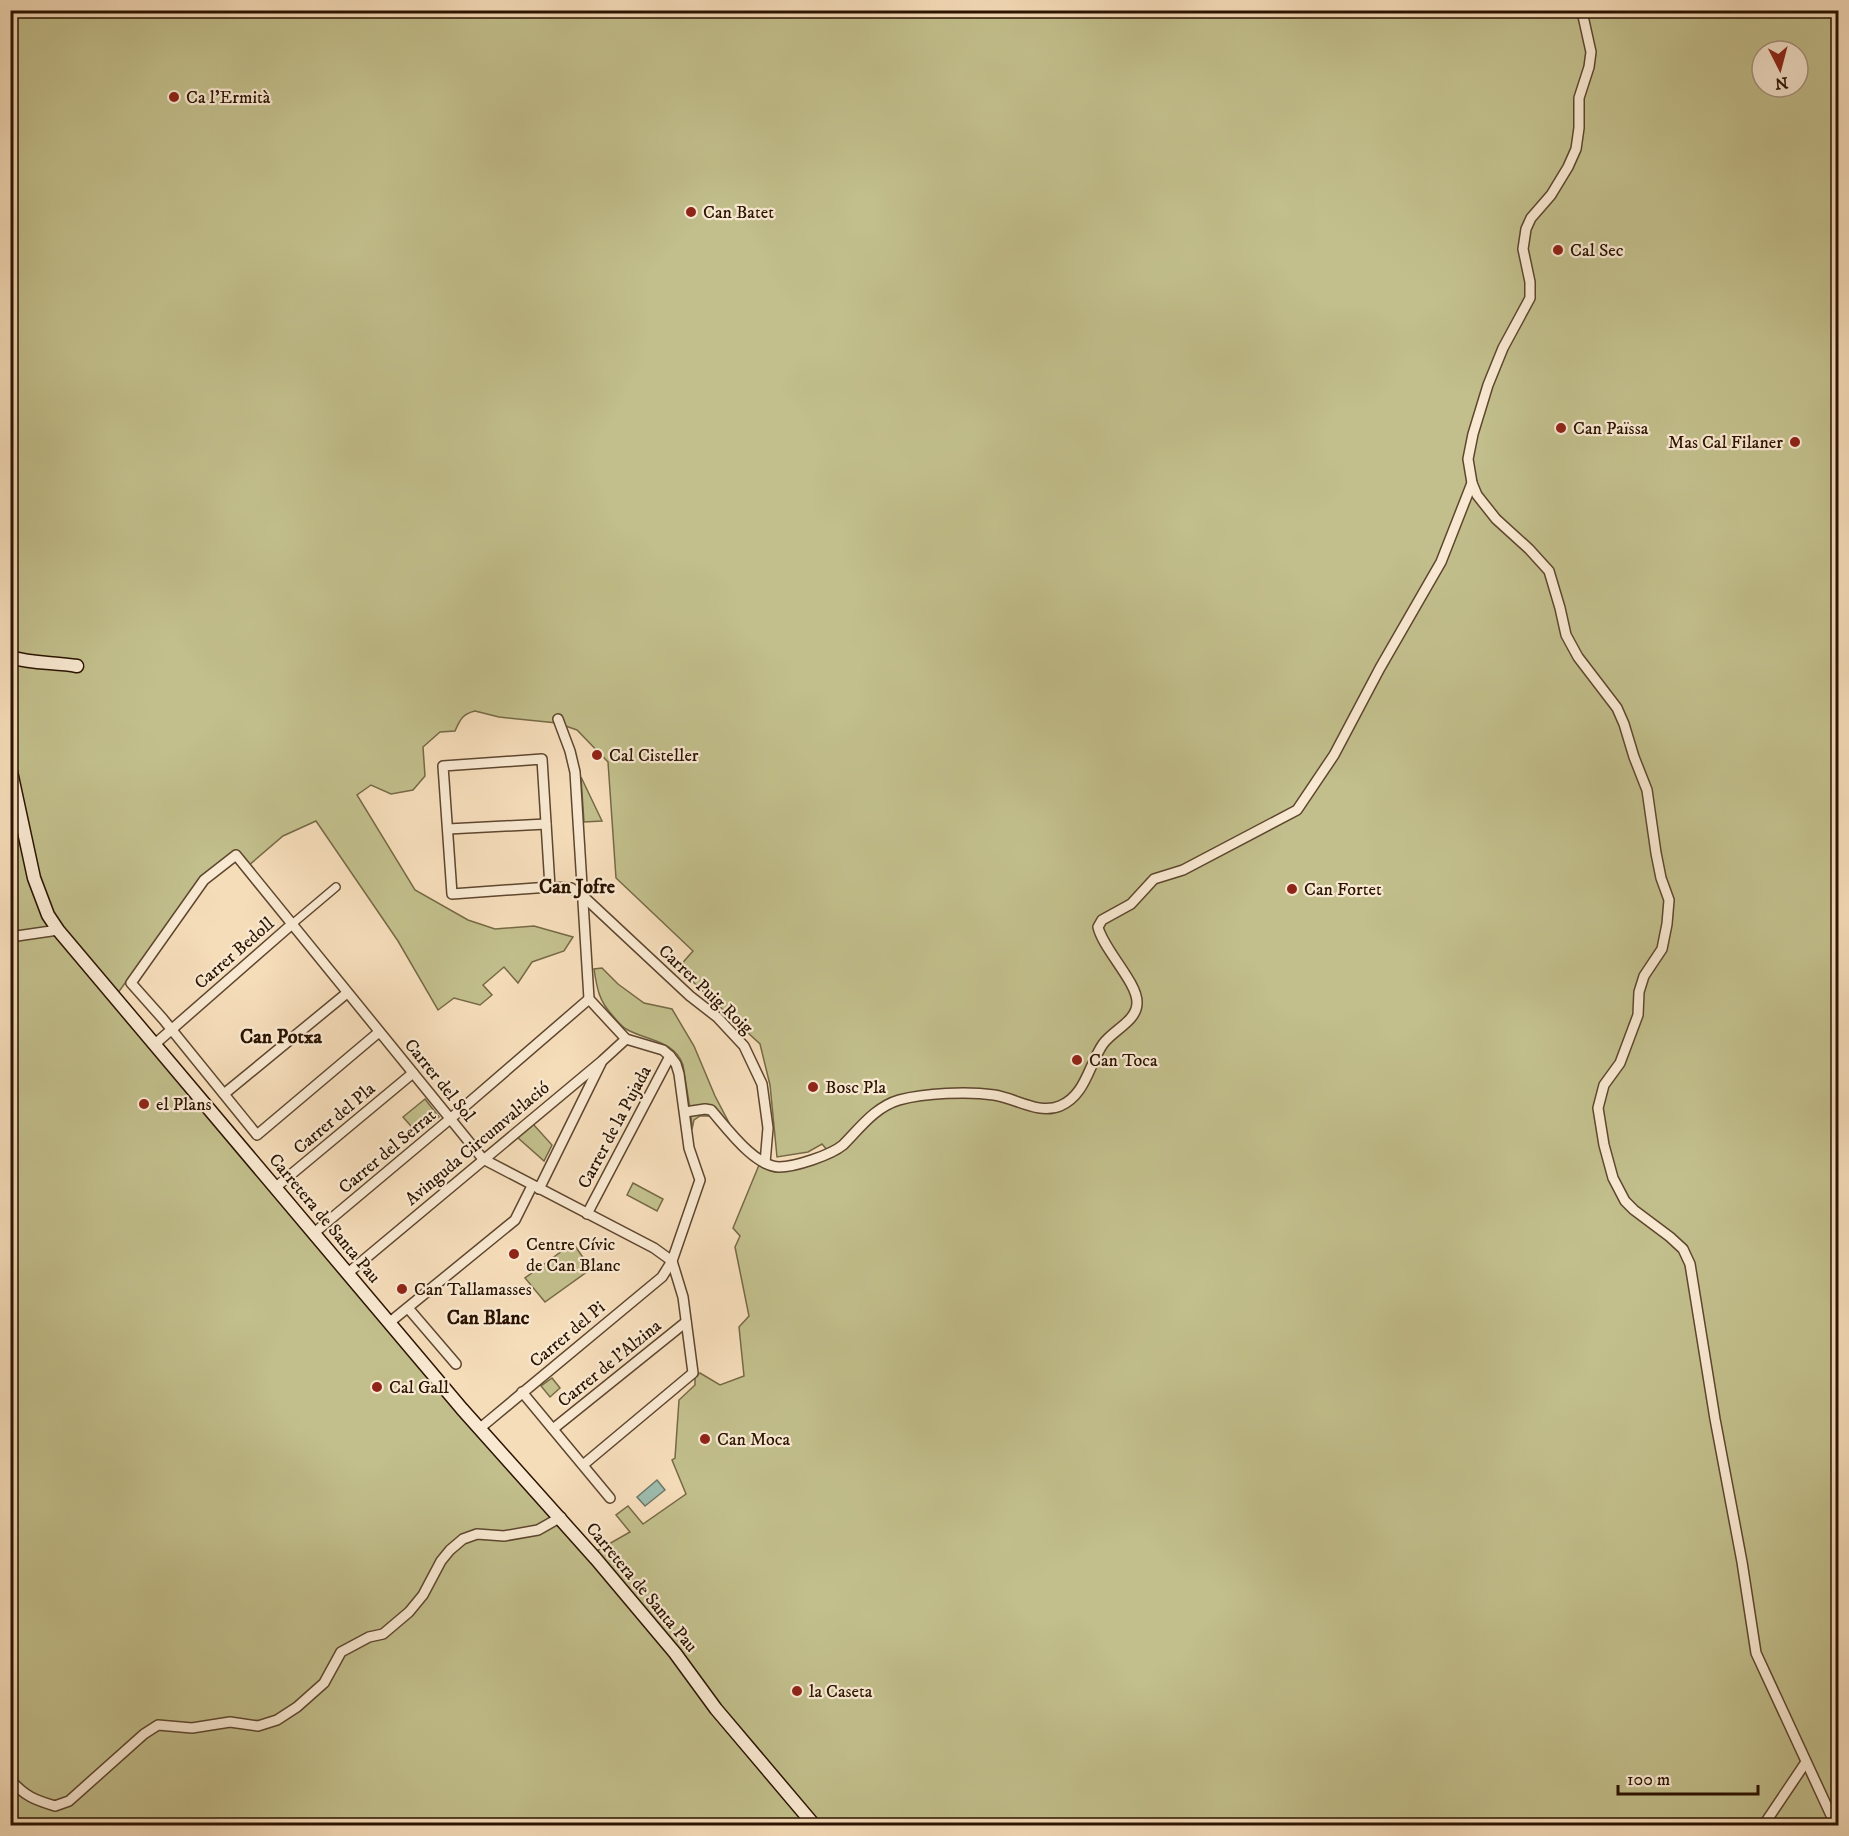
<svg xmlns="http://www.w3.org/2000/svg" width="1849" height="1836" viewBox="0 0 1849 1836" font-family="'IM FELL DW Pica',serif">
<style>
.green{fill:#c2bf8c;stroke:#766946;stroke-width:1.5;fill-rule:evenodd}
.water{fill:#9dbcae;stroke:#6f7868;stroke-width:1.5}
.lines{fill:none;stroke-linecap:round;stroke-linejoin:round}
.pedestrian-casing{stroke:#5e462e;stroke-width:10}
.minor-casing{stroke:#5e462e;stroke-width:12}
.secondary-casing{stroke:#2b1300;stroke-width:15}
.pedestrian{stroke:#f9e9d2;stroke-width:7}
.minor{stroke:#f9e9d2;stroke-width:9}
.secondary{stroke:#f9e9d2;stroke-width:12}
.poi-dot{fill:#8f2418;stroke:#f9e9d2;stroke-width:2}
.labels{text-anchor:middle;stroke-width:4.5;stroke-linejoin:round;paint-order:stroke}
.poi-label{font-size:18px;fill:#2b1300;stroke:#f9e9d2;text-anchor:start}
.street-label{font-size:18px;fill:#2b1300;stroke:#f9e9d2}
.neighbourhood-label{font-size:20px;font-weight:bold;fill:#2b1300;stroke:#f9e9d2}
</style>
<rect width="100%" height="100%" fill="#f6ddba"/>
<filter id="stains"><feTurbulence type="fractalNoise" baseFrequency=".00333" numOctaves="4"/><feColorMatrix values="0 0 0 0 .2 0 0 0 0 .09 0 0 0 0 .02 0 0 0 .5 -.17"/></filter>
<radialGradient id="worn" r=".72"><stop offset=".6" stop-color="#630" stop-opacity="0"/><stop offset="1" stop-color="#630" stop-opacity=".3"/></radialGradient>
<!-- green -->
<g class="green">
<path d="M11,11H1838V1825H11ZM1762,51H1798V87H1762ZM475,711L499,717L557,723L577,730L608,762L616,878L693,951L678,968L760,1044L770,1085L777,1157L808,1152L822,1144L828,1151L785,1165L775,1164L742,1144L736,1136L715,1096L694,1046L672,1009L644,1003L618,984L602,968L594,969C597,989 599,1001 613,1016C617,1021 621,1026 626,1029C647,1041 674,1040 683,1065L691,1115L692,1129L694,1120L700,1116H711L739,1148L759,1165L733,1228L740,1236L735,1247L749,1316L739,1327L744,1376L720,1385L700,1373L695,1377V1385L679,1400L675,1458L672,1460L686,1494L643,1524L628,1506L616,1515L630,1532L588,1556L115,997L201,877L240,855L248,866L283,836L316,821L398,941L438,1010L454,998L480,1005L492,995L483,985L504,967L518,983L532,962L564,951L573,937L534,926L495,929L468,920L415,890L357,795L371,785L391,794L413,790L425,776L423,747L440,732L455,731C460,720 462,714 475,711Z"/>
<path d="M581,777L602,821L584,822Z"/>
<path d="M425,1099L439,1117L418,1134L403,1117Z"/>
<path d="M533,1124L552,1145L544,1161L517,1137Z"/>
<path d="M633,1183L663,1199L657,1211L627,1195Z"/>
<path d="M573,1243L591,1269L545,1302L525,1278Z"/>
<path d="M552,1378L560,1388L550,1397L541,1386Z"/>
</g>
<!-- water -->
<path class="water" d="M657,1480L665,1490L645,1506L637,1497Z"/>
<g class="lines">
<defs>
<path id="pedestrian" d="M291,925L336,887"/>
<g id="minor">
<path d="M1585,10L1583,16L1591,52L1589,67L1579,98V128L1576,149L1568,167L1551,195L1531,218L1526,229L1523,249L1530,282V298L1503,348L1488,385L1473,434L1468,459L1472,483L1477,495L1496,519L1529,549L1549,571L1560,608L1566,635L1578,657L1617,708L1624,724L1634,757L1647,790L1656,853L1661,878L1669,900L1667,924L1662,949L1644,976L1639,992L1638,1015L1620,1063L1604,1085L1598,1108L1604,1145L1613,1178L1625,1201L1634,1210L1670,1237L1683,1249L1690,1264L1715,1419L1742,1562L1756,1653L1836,1826"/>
<path d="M558,719L570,751L575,772L589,999L626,1039L663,1050L670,1056L676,1064L679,1074L689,1148L700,1180L672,1261L683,1297L693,1373L583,1465"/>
<path d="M448,829L546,824"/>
<path d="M550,887L542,759L443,766L452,894L550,887L571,888L584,897L690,996L717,1017L744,1046L762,1084L768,1128L765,1163"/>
<path d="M10,937L58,930"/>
<path d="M379,1032L257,1135L163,1019L131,983L204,880L236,855L483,1159L654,1248L672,1261L662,1277L479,1429"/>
<path d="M155,1044L291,925"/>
<path d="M224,1094L347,993"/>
<path d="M685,1112L705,1109L711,1110C727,1128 754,1166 779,1167C795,1167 831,1155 843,1145C860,1128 875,1107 899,1100C925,1093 968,1091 994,1095C1015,1098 1039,1115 1060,1106C1086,1095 1089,1064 1103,1044C1113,1030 1137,1021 1137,1003C1138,983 1103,949 1098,927L1102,920L1131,904L1154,879L1183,870L1297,810L1334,755L1380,668L1441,562L1472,483"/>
<path d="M276,1187L413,1073"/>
<path d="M539,1189L601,1063"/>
<path d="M587,1214L670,1056"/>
<path d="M314,1233L450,1119L589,999"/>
<path d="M348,1273L602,1061L626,1039"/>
<path d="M408,1308L456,1364"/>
<path d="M390,1322L515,1220L532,1186"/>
<path d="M522,1392L610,1498"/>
<path d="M553,1429L686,1322"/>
<path d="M10,1779C24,1796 35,1800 55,1806L69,1801L144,1734L158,1725L192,1728L230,1722L258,1726L277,1720L297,1707L324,1683L341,1652L369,1637L383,1634L409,1612L423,1595L441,1561L450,1550L463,1539L477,1534L504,1536L538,1530L561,1517"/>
<path d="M1763,1826L1806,1762"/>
</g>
<g id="secondary">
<path d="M10,657C32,664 54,662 77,666"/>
<path d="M10,767L34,878L48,915L58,930L462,1409L596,1559L675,1653L716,1709L815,1826"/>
</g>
</defs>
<!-- pedestrian casing -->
<use href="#pedestrian" class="pedestrian-casing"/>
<!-- minor casing -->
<use href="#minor" class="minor-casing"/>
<!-- secondary casing -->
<use href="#secondary" class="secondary-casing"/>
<!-- pedestrian -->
<use href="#pedestrian" class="pedestrian"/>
<!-- minor -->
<use href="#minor" class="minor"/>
<!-- secondary -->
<use href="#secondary" class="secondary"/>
</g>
<!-- markers -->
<g class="poi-dot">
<circle cx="174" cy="97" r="6"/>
<circle cx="691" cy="212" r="6"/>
<circle cx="1558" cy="250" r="6"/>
<circle cx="1561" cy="428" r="6"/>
<circle cx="1795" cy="442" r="6"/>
<circle cx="597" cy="755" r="6"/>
<circle cx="1292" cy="889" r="6"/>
<circle cx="1077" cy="1060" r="6"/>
<circle cx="813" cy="1087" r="6"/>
<circle cx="144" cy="1104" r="6"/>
<circle cx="514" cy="1254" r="6"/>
<circle cx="402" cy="1289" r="6"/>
<circle cx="377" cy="1387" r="6"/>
<circle cx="705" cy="1439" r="6"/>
<circle cx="797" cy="1691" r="6"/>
</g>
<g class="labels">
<!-- poi labels -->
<g class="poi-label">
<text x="186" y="103">Ca l'Ermità</text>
<text x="703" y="218">Can Batet</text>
<text x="1570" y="256">Cal Sec</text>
<text x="1573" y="434">Can Païssa</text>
<text x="1783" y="448" text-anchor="end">Mas Cal Filaner</text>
<text x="609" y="761">Cal Cisteller</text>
<text x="1304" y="895">Can Fortet</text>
<text x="1089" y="1066">Can Toca</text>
<text x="825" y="1093">Bosc Pla</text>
<text x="156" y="1110">el Plans</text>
<text x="526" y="1250">Centre Cívic<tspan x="526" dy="21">de Can Blanc</tspan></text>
<text x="414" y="1295">Can Tallamasses</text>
<text x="389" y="1393">Cal Gall</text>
<text x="717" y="1445">Can Moca</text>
<text x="809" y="1697">la Caseta</text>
</g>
<!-- street labels -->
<g class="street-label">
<text transform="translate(234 953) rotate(-41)" y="6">Carrer Bedoll</text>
<text transform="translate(706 989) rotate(43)" y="6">Carrer Puig Roig</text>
<text transform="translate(440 1080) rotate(51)" y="6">Carrer del Sol</text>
<text transform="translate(334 1118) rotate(-40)" y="6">Carrer del Pla</text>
<text transform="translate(614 1127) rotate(-62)" y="6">Carrer de la Pujada</text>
<text transform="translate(477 1143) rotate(-40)" y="6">Avinguda Circumval·lació</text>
<text transform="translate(387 1151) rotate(-40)" y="6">Carrer del Serrat</text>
<text transform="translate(325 1218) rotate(50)" y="6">Carretera de Santa Pau</text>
<text transform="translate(567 1334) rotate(-40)" y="6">Carrer del Pi</text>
<text transform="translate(609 1363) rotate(-39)" y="6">Carrer de l'Alzina</text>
<text transform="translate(642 1587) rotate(50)" y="6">Carretera de Santa Pau</text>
</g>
<!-- neighbourhood labels -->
<g class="neighbourhood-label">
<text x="577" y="893">Can Jofre</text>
<text x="281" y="1043">Can Potxa</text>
<text x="488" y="1324">Can Blanc</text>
</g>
</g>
<!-- margin -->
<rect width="1849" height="1836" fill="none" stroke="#f6ddba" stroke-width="36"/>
<rect x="12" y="12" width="1825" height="1812" fill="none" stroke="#2b1300" stroke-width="3"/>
<rect x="18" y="18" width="1813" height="1800" fill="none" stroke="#2b1300" stroke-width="1.5"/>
<!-- north arrow -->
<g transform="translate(1780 69) rotate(174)"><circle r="28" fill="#f9e9d2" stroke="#a7937e" stroke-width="1.5"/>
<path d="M0-4.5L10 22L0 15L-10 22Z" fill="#8f2418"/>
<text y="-9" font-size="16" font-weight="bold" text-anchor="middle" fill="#2b1300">N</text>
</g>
<!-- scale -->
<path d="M1618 1785v9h140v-9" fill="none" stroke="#2b1300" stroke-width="3"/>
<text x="1627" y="1785" font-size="18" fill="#2b1300" stroke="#f9e9d2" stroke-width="4.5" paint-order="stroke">100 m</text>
<rect width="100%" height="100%" filter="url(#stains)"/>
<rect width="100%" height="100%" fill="url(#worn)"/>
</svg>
